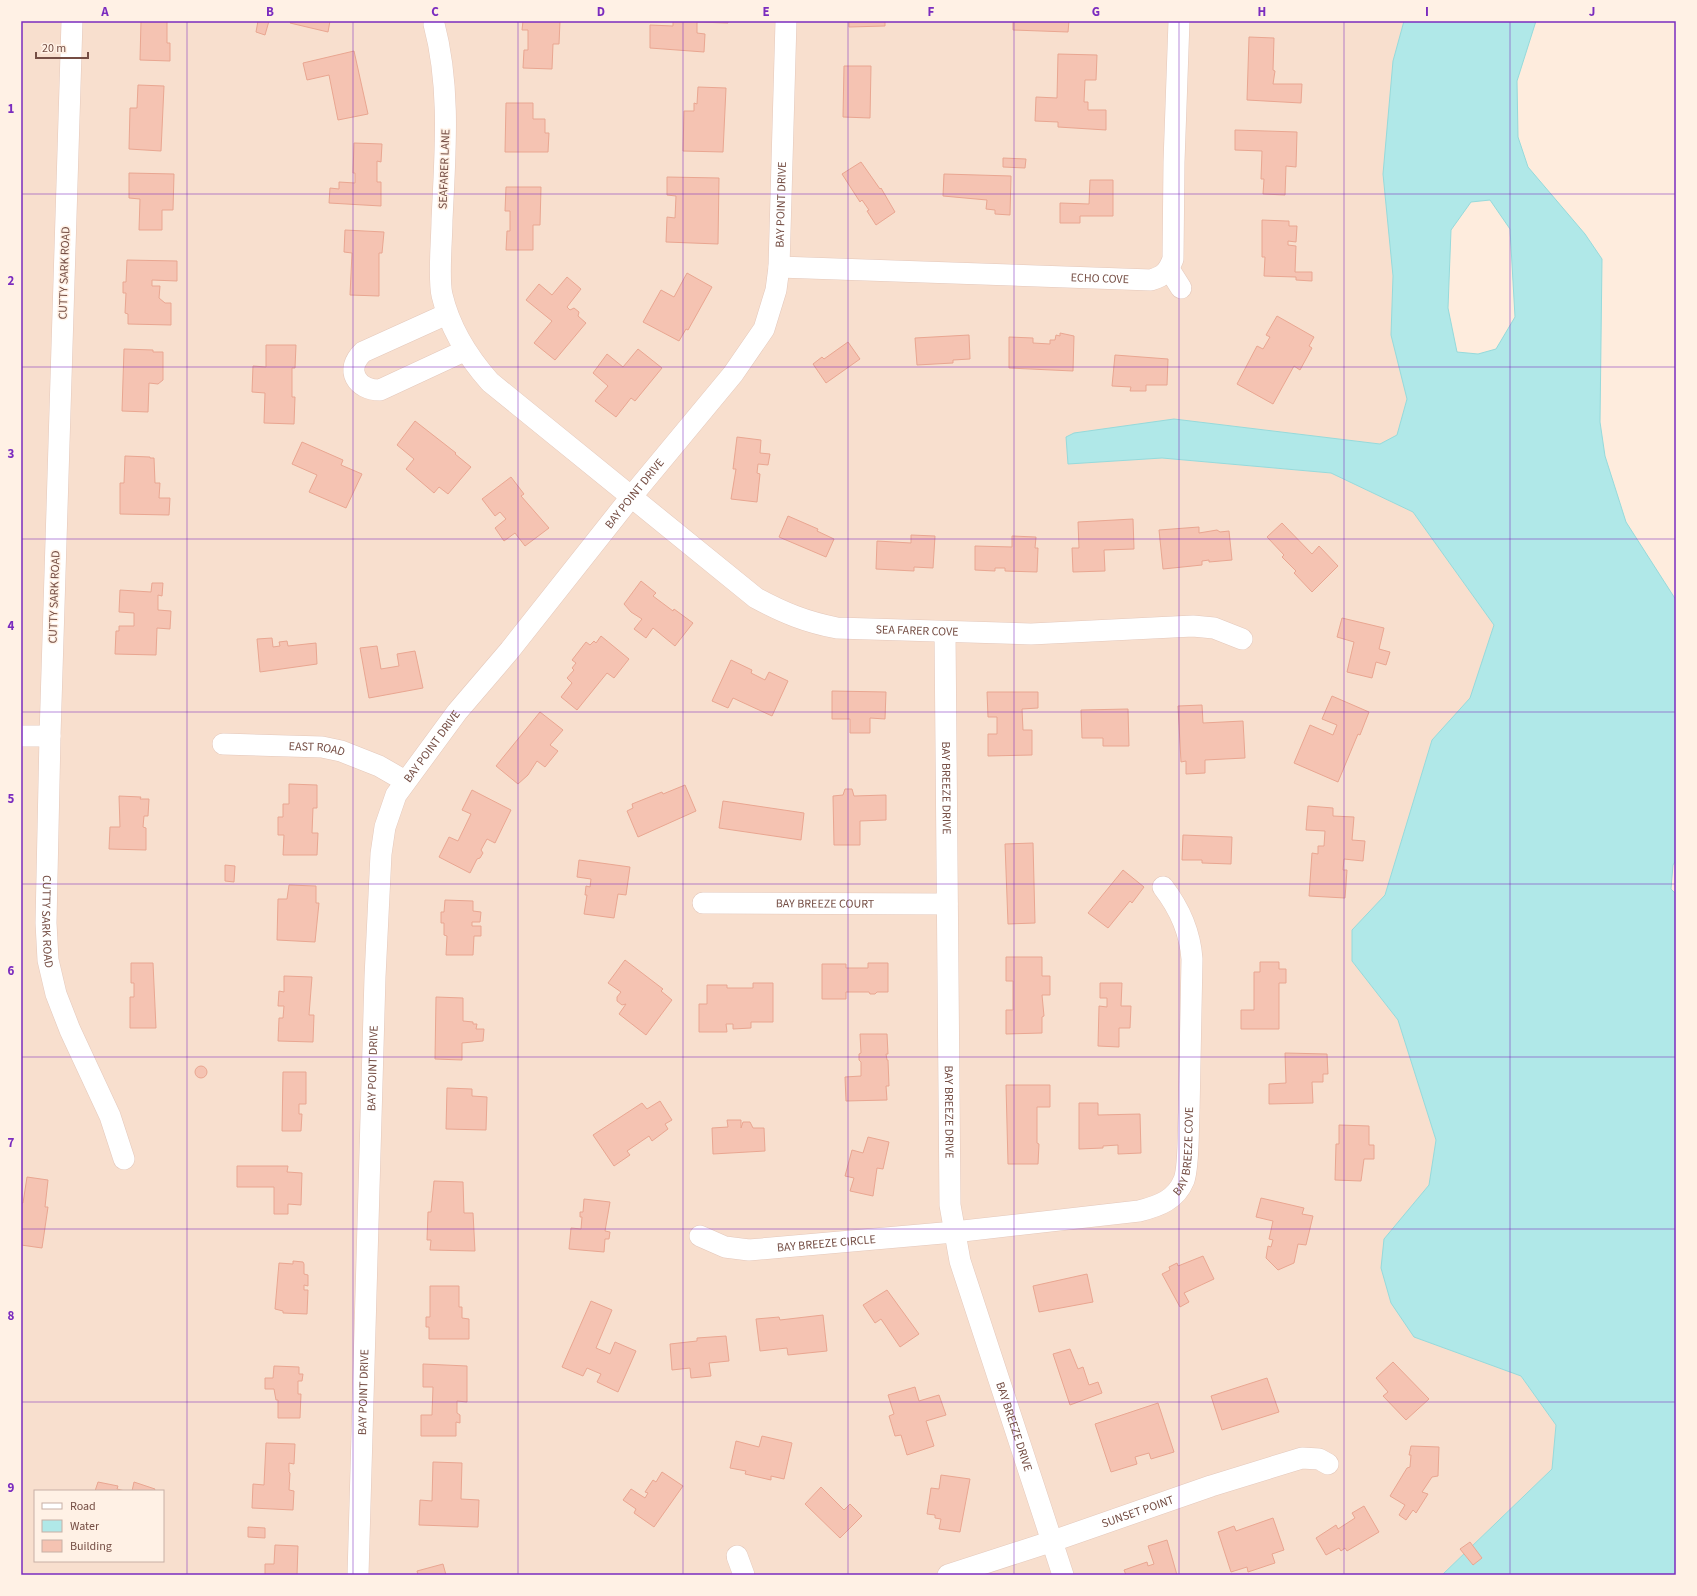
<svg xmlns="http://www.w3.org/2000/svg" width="1697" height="1596" viewBox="0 0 1697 1596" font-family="'Source Sans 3',sans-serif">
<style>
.residential{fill:#f8dfce;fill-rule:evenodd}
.water{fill:#b0e8e8;stroke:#96dadb;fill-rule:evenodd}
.building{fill:#f5c3b2;stroke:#e9a691}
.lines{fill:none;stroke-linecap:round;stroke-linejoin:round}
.minor-casing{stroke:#e4c8bb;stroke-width:22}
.minor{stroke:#fff;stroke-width:21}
.grid{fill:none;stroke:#7b2cbf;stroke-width:1;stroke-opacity:0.55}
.labels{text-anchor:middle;stroke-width:3;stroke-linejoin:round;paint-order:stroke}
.street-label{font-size:12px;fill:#754e44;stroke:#fff1e5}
.neatline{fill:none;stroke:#7b2cbf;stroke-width:1.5}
.grid-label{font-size:13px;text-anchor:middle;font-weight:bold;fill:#7b2cbf}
</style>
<rect width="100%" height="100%" fill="#feecdd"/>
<!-- residential -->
<path class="residential" d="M21,21H1404L1393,61V276L1391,335L1407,399L1397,435L1380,444L1347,440L1068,464L1162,458L1331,473L1413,512L1494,625L1470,698L1432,740L1385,895L1352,931V960L1398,1020L1436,1140L1429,1185L1384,1239L1414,1337L1521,1376L1556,1425L1552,1469L1442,1575H21ZM35,1491H163V1561H35Z"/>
<!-- water -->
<path class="water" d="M1404,21H1536L1517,81L1518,137L1528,167L1585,234L1602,259L1600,422L1605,456L1626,522L1676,600V860L1673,865L1671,889L1676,894V1575H1442L1552,1469L1556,1425L1521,1376L1414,1337L1391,1303L1381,1268L1384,1239L1429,1185L1436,1140L1398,1020L1352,961V930L1385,895L1432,740L1470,698L1494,625L1413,512L1331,473L1162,458L1068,464L1066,437L1074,433L1174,419L1380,444L1397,435L1407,399L1391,335L1393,276L1383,174L1393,61ZM1490,200L1510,229L1515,317L1496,349L1478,354L1457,352L1448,308L1451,230L1471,202Z"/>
<!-- building -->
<g class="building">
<path d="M141,21H167V43H170V61L140,60Z"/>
<path d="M258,21H269L265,35L256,32Z"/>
<path d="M291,21H330L328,32L290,23Z"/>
<path d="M523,21H560L559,44H553L552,69L523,68L524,50H528V30H522Z"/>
<path d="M673,21H728V23L697,22V33L705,34L704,52L650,48V25L673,26Z"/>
<path d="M849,21H885V26L849,27Z"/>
<path d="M1013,21H1069L1068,32L1013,30Z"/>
<path d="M1249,37L1274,38L1273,70L1275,71L1273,84H1302L1301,103L1247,100Z"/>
<path d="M354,51L368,114L338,120L329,75L307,80L303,63Z"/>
<path d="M1058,54L1097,55L1096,80H1085L1084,102H1088V110H1106V130L1058,127V122L1035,121L1036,97L1057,98Z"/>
<path d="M844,66H871L870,118L843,117Z"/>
<path d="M138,85L164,86L161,151L129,149L130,108H137Z"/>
<path d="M698,87L726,88L723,152L683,151L684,111H694V103L697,104Z"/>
<path d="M506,103H533V119H545V133H549L548,152H505Z"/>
<path d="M1235,130L1297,132L1296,167L1286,166L1285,195L1263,194L1264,179H1261L1262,151L1235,150Z"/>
<path d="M354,143L382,144L381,162L377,161V182H381V206L329,203L330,188L339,189V182L355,183V173H353Z"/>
<path d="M1003,158L1026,159L1025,168L1003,167Z"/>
<path d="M861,162L880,189L881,188L895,212L876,225L867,211L869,210L862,200L860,202L842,174Z"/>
<path d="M129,173L174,174L173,210H162V230H139L140,199L129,198Z"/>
<path d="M944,174L1011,176L1010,215L995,214V210L986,209L987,200L943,196Z"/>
<path d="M667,177L719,178L718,244L666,242L667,217L675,218L676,196L667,195Z"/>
<path d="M1090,180H1113V216H1080V223H1060V203L1089,204Z"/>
<path d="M506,187H541L540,225H533V250H506L507,231H510V211H505Z"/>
<path d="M1262,220L1286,221H1289V226H1297L1296,242L1288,241V245L1296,246L1295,272H1312V281L1296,280V277L1264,276L1265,257H1262Z"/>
<path d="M345,230L384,232L382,253H379V296L350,295L352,253L344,252Z"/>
<path d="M127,260L177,261V281L152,280V286H160L159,298L165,303H171V325L128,324V314L125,313L126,293H123V282H126Z"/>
<path d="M687,273L712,287L688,330L686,329L679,341L643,322L661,290L674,297Z"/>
<path d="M567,277L581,289L567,307L570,310L574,308L579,312L578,316L586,323L555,360L534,343L552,321L526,300L539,284L552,295Z"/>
<path d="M1277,316L1314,337L1309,346L1312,348L1300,370L1294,366L1273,404L1237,384L1257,346L1263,349L1270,337L1266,335Z"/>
<path d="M1060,333L1074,336L1073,371L1009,368V337L1033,338V343L1050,344V340H1055L1056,335L1060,336Z"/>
<path d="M969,335L970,359L953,360V363L917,365L915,338Z"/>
<path d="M848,342L860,359L826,383L813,364L822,357L824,359Z"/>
<path d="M266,345H296L295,368H292V397H295L294,424L264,423L265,393L252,392L253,366L266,367Z"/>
<path d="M124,349L153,350V352H163V380L158,384L149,383L148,412L122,411Z"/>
<path d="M638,349L662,368L635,401L631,398L616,417L595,401L608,386L593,373L607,354L623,367Z"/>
<path d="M1115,355L1168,359L1167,385H1146V391H1130L1131,387L1112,386Z"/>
<path d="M415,421L456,453L455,454L471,467L448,494L439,487L434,493L406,469L414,459L397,445Z"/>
<path d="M737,437L761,440L760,453L770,454L768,465L758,464L757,473L760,474L757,502L731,499L736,469H733Z"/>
<path d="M302,442L343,460L341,465L362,474L346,508L309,492L317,475L292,464Z"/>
<path d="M125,456L150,457V458H154L155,483H160L159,498H170L169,515L120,514V483H124Z"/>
<path d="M511,477L524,494L521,496L549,528L525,546L515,533L504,541L495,528L506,519L500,512L495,516L482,499Z"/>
<path d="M788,516L818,529L817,531L834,539L826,557L779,537Z"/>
<path d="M1133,519L1134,549L1104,550L1105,571L1073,572L1072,548H1079L1078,522Z"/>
<path d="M1282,523L1312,554L1319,546L1338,566L1312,592L1294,573L1296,571L1282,557L1284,555L1267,537Z"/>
<path d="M1199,527V533L1217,530L1220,532L1229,531L1232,560L1209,562V560L1202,561V565L1163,569L1159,530Z"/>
<path d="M911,535L935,536L933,568L914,567V571L876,569L877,541L911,543Z"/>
<path d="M1012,536L1036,537L1035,548H1038L1037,572L1005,571V568H995V571L975,570V546L1012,547Z"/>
<path d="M641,581L656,593L653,596L673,611L674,609L693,623L675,646L653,628L646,638L634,629L642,619L631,612L624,604Z"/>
<path d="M152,583H163L162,596L158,595V610L171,611L170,629L157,628L156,655L115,654L116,631H119V626H134V613L119,612L120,590L151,592Z"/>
<path d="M1342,618L1384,628L1379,649L1390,652L1386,665L1376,662L1372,678L1347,672L1354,642L1337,637Z"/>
<path d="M601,636L629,659L614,678L607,673L577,710L561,697L572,683L567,678L574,670L572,668L576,663L572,660L586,642L590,645L594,641L596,643Z"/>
<path d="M272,638L273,647L280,646L279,642L287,641L288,646L316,643L317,664L260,672L257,639Z"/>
<path d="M377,646L381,669L399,666L397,654L415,651L423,688L369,698L360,648Z"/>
<path d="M731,660L752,670L751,673L765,680L769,672L788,681L772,716L733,698L728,708L712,701Z"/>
<path d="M832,691L886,692L885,719L870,718V733H850V719H832Z"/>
<path d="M987,692H1038V708L1022,709L1023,730H1032V755L988,756V734H997V717H988Z"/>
<path d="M1332,696L1369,712L1360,735L1358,734L1338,782L1294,763L1310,725L1333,735L1337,725L1322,719Z"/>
<path d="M1202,705L1203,723L1243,721L1245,758L1205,760V773L1186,774V761L1181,762L1178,706Z"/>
<path d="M1128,709L1129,746H1103V738H1082L1081,710Z"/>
<path d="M540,712L563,730L550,745L558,751L545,767L537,761L528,775L518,784L496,766Z"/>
<path d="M289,784L317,785V808H313L312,833H318L317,855H283L284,835H278V817H283V804H289Z"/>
<path d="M685,785L696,811L638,837L627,811L633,808L632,804L662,792L663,794Z"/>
<path d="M845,789H852L854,796L886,795V820L860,821V845H834L833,796L843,795Z"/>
<path d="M472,790L511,810L495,843L487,839L481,850L483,853L480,858L477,859L470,873L439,857L449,837L458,841L471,814L462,810Z"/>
<path d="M119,796L141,797L140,799H149L148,816H144L143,827L146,828V850L109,849L110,827H120Z"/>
<path d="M723,801L804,813L801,840L719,828Z"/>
<path d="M1308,806L1333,808V816L1354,817L1352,840L1365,841L1363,861L1344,859L1343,870H1347L1345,898L1309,896L1312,853L1318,854V846H1324L1325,831L1306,830Z"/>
<path d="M1183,835L1232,837L1231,864L1202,863V860H1182Z"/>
<path d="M1033,843L1035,923L1008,924L1005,844Z"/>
<path d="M579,860L630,867L626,895L618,894L614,918L584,914L587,895H585L586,886L590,887L591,879L577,877Z"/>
<path d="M225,865L235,866L234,882L225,881Z"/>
<path d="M1123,870L1144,887L1132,903L1130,901L1108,928L1088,913Z"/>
<path d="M289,885L316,886V903H319L315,942L277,940L278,899H287Z"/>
<path d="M445,900L473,901V911L481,912L480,922H472V926H481V936H474L473,955H446L447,936L444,935V923H441V912H444Z"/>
<path d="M1006,957H1042V976H1050V995H1042L1044,1016L1042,1017V1033L1006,1034V1010H1013V981H1006Z"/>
<path d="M625,960L663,989L661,991L672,1000L646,1035L619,1014L626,1004L622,1005L617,1001V997L621,992L608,983Z"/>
<path d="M1260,962H1279V969H1286V983H1279V1029H1241V1010H1254V972H1260Z"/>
<path d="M131,963H153L156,1028H130V997H134V983H131Z"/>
<path d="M868,963H888V992H877L875,994H870L869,992H846V999H822V964H846V968H868Z"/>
<path d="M284,976L312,977L309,1015H314L313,1042L278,1041L279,1018H283L284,1006H278L279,991L284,992Z"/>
<path d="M753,983H773V1022H751V1028L733,1029V1024H726L727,1032H699V1004H707V985H727V988H753Z"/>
<path d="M1100,983H1122L1121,1006H1131L1130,1028H1119V1047L1098,1046L1099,1006L1107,1007V998H1100Z"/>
<path d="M436,997L463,998V1021L473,1022V1024H477L476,1029H484L483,1041L462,1043V1060L435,1059Z"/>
<path d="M860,1034H887L888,1054H886L887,1060H888L889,1086H886L887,1100L846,1101L845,1077L861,1076V1062L859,1060V1054L861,1053Z"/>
<path d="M1285,1053L1327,1054L1328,1074H1323V1082H1312L1313,1103L1269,1104V1084L1286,1083Z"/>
<circle cx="201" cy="1072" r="6"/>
<path d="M283,1072H306V1104H299V1114H302L301,1131H282Z"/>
<path d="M1006,1085H1050V1107H1037V1143L1039,1144L1038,1164H1008Z"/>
<path d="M447,1088L472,1089V1096L487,1097L486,1130L446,1129Z"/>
<path d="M660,1101L672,1120L665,1124L668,1129L652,1141L649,1136L627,1151L630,1155L614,1166L593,1135L642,1103L647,1109Z"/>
<path d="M1079,1103H1098V1115L1140,1114L1141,1153L1118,1154V1145L1103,1146V1148L1079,1149Z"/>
<path d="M727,1120H741V1128L743,1122H750L753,1128H764L765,1151L713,1154L712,1128L728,1127Z"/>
<path d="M1339,1125L1369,1126V1145H1374V1159H1364L1361,1181L1335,1180L1336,1144H1339Z"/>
<path d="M868,1137L889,1142L883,1169L877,1168L873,1196L850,1191L854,1178L845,1176L852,1150L863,1153Z"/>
<path d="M237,1166H288L287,1172L302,1173L301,1205L288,1204V1214H274V1187H237Z"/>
<path d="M27,1177L48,1180L45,1207H48L42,1248L21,1245V1203H23Z"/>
<path d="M434,1181L463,1182L464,1213H473L475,1251L430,1250L431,1240H427L428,1212H431Z"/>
<path d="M1261,1198L1304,1208L1302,1214L1313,1216L1306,1245L1298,1244L1294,1263L1278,1270L1266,1258L1268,1246L1271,1247L1273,1240L1269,1239L1273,1221L1256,1217Z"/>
<path d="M584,1199L610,1202L605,1231L610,1232L609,1239H605L604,1252L569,1249L571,1228L581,1229L582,1217H580V1212H583Z"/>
<path d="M1203,1256L1214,1279L1184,1293L1189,1302L1180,1307L1162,1274L1170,1270L1169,1267L1177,1263L1178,1266Z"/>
<path d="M293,1261L303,1262L304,1264V1274L308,1275V1286L304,1285V1290H308L307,1314L283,1313V1311L275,1309L279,1263L293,1264Z"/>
<path d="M1087,1274L1093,1302L1039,1312L1033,1286Z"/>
<path d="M430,1286H459V1307H462V1318L469,1319V1339H429V1327H426V1317H430Z"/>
<path d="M887,1290L919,1334L900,1347L881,1319L875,1323L863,1305Z"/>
<path d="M591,1301L612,1310L596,1348L610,1354L615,1342L636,1351L618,1392L597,1382L601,1374L587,1368L583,1376L562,1367Z"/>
<path d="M823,1315L827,1351L788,1355L787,1348L760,1351L756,1319L779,1317L780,1320Z"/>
<path d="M726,1336L729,1361L709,1363L711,1376L691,1378L690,1368L672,1370L670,1344L697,1341V1338Z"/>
<path d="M1070,1349L1078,1369L1083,1367L1089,1385L1098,1382L1102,1393L1070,1405L1053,1354Z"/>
<path d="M1393,1362L1429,1399L1406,1420L1383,1396L1388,1392L1376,1378Z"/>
<path d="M423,1364L467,1366V1402L457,1401V1413L460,1415V1423L456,1422V1436H421V1415H432L433,1387H423Z"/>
<path d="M274,1366L299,1367V1374H303L302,1381H298V1394H301L300,1418H278V1400H276L274,1389H265V1378H273Z"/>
<path d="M1267,1378L1279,1412L1222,1430L1211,1396Z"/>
<path d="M915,1387L919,1401L939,1395L946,1415L926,1421L934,1446L907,1455L901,1435L895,1436L889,1416L894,1414L888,1395Z"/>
<path d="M1158,1403L1174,1452L1151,1459L1149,1453L1135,1457L1137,1464L1111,1472L1095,1424Z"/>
<path d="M762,1436L792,1443L784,1479L771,1476V1480L745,1474L746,1471L730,1468L736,1441L759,1447Z"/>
<path d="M266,1443L295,1444L294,1464L289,1463V1472L290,1473L289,1490L294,1491L293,1510L252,1508L253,1484L264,1485Z"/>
<path d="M1411,1446L1439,1447L1438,1476L1432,1477L1422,1492L1428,1494L1416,1513L1413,1510L1406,1520L1399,1515L1405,1505L1390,1496L1407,1468L1410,1467L1411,1455H1409Z"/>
<path d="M433,1462L462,1463L461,1499L479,1500L478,1527L419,1525L420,1500L432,1501Z"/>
<path d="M662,1472L683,1486L654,1527L634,1513L636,1509L623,1500L631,1489L645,1498L648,1493L645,1492L653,1480L656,1482Z"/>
<path d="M941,1475L970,1479L960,1532L939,1529L941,1519L935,1518V1515L927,1514L931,1488L939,1489Z"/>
<path d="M98,1482L118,1486L117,1489L125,1491H95Z"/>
<path d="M134,1482L155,1489L154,1491H132Z"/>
<path d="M821,1487L844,1510L850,1504L862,1516L840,1538L805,1504Z"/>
<path d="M1364,1506L1379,1532L1347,1551L1345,1548L1341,1551L1339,1548L1326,1555L1316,1538L1336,1525L1338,1529L1355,1518L1352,1513Z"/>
<path d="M1273,1518L1284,1550L1272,1554L1275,1563L1248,1572L1247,1567L1231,1572L1218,1532L1234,1526L1236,1531Z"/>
<path d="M248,1527L265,1528V1538L248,1537Z"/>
<path d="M1167,1540L1177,1575H1126L1124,1570L1147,1562L1148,1566L1154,1564L1148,1546Z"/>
<path d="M1470,1542L1482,1558L1473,1565L1460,1549Z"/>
<path d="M275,1545L298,1546L297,1575H265V1564H274Z"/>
<path d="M443,1564L446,1575H418L417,1571Z"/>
</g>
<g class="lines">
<defs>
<g id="minor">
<path id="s1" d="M72,21L50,736L46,923L48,960L56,994L70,1030L110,1116L124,1159"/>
<path id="s2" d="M434,24C451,88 445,155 442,220C442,239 438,278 442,295C450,329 467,356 490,382L756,598C784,613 806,622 837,628L1031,634L1193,626L1214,628L1242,639"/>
<path id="s3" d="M779,267L1151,280C1164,276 1168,272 1173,259L1174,162L1179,21"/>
<path d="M1169,269L1181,288"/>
<path d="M447,314L363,352C344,370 357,390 380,390L464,351"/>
<path id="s4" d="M945,632L950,1205L960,1261L1063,1575"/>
<path d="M21,736H50"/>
<path id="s5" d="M223,744L322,747L341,751L379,766L405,781"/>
<path id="s6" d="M703,903L947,904"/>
<path id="s7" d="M700,1236L725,1247L749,1250L954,1232L1139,1211C1159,1206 1176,1200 1184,1180C1189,1167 1188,1129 1189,1113C1190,1062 1191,1010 1192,959C1190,931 1180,909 1163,887"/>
<path d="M737,1556L744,1575"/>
<path id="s8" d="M358,1575L375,977L381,854L385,827L396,795L457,712L510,650L631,497L733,374L764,329L776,290L779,267L786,21"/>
<path id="s9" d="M948,1575L1053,1541L1211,1486L1302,1458L1319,1459L1328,1464"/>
</g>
</defs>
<!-- minor casing -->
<use href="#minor" class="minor-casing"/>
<!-- minor -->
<use href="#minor" class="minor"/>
</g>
<!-- grid -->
<path class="grid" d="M187,21V1575M353,21V1575M518,21V1575M683,21V1575M848,21V1575M1014,21V1575M1179,21V1575M1344,21V1575M1510,21V1575M21,194H1676M21,367H1676M21,539H1676M21,712H1676M21,884H1676M21,1057H1676M21,1229H1676M21,1402H1676"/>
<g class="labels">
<!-- street labels -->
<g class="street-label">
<text transform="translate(444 169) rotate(-88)" y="4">SEAFARER LANE</text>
<text dy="4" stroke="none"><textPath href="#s8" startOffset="1503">BAY POINT DRIVE</textPath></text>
<text transform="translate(64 273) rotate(-88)" y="4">CUTTY SARK ROAD</text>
<text dy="4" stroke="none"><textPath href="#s3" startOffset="321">ECHO COVE</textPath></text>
<text dy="4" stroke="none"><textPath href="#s8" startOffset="1167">BAY POINT DRIVE</textPath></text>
<text transform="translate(54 597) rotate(-88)" y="4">CUTTY SARK ROAD</text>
<text dy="4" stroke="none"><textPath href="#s2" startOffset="882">SEA FARER COVE</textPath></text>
<text dy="4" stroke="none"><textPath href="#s8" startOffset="843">BAY POINT DRIVE</textPath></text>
<text dy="4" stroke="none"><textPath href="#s5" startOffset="94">EAST ROAD</textPath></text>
<text dy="4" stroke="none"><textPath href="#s4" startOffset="156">BAY BREEZE DRIVE</textPath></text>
<text dy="4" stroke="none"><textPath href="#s6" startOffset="122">BAY BREEZE COURT</textPath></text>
<text dy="4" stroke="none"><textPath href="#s1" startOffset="901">CUTTY SARK ROAD</textPath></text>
<text dy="4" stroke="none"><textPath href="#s8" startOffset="507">BAY POINT DRIVE</textPath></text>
<text dy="4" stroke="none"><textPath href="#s4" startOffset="480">BAY BREEZE DRIVE</textPath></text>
<text dy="4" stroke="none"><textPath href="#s7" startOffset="529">BAY BREEZE COVE</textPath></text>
<text dy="4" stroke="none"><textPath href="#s7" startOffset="129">BAY BREEZE CIRCLE</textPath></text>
<text dy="4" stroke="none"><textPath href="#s8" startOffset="183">BAY POINT DRIVE</textPath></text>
<text dy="4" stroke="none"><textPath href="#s4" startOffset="804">BAY BREEZE DRIVE</textPath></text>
<text dy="4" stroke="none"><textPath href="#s9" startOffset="200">SUNSET POINT</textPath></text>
</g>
</g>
<!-- border -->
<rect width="1697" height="1596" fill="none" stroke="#fff1e5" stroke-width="44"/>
<!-- legend -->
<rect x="34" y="1490" width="130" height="72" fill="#fff1e5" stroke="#c8b0a5"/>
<rect x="42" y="1503" width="20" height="6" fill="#ffffff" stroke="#c8b0a5"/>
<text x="70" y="1510" font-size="12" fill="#754e44">Road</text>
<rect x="42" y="1520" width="20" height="12" fill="#b0e8e8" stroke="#c8b0a5"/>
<text x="70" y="1530" font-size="12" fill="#754e44">Water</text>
<rect x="42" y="1540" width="20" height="12" fill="#f5c3b2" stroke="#c8b0a5"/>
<text x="70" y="1550" font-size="12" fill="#754e44">Building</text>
<!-- scale -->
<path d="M36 52v6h52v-6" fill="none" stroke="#754e44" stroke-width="2"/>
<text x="42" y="52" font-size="12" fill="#754e44" stroke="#fff1e5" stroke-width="3" paint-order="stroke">20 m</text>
<rect x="22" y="22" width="1653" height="1552" class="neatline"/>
<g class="grid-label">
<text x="105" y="16">A</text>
<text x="270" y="16">B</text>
<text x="435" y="16">C</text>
<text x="601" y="16">D</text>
<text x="766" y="16">E</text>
<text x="931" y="16">F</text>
<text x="1096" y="16">G</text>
<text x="1262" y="16">H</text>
<text x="1427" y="16">I</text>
<text x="1592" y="16">J</text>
<text x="11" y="113">1</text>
<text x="11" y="285">2</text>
<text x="11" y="458">3</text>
<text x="11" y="630">4</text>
<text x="11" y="803">5</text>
<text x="11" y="975">6</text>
<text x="11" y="1147">7</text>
<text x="11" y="1320">8</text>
<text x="11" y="1492">9</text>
</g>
</svg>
